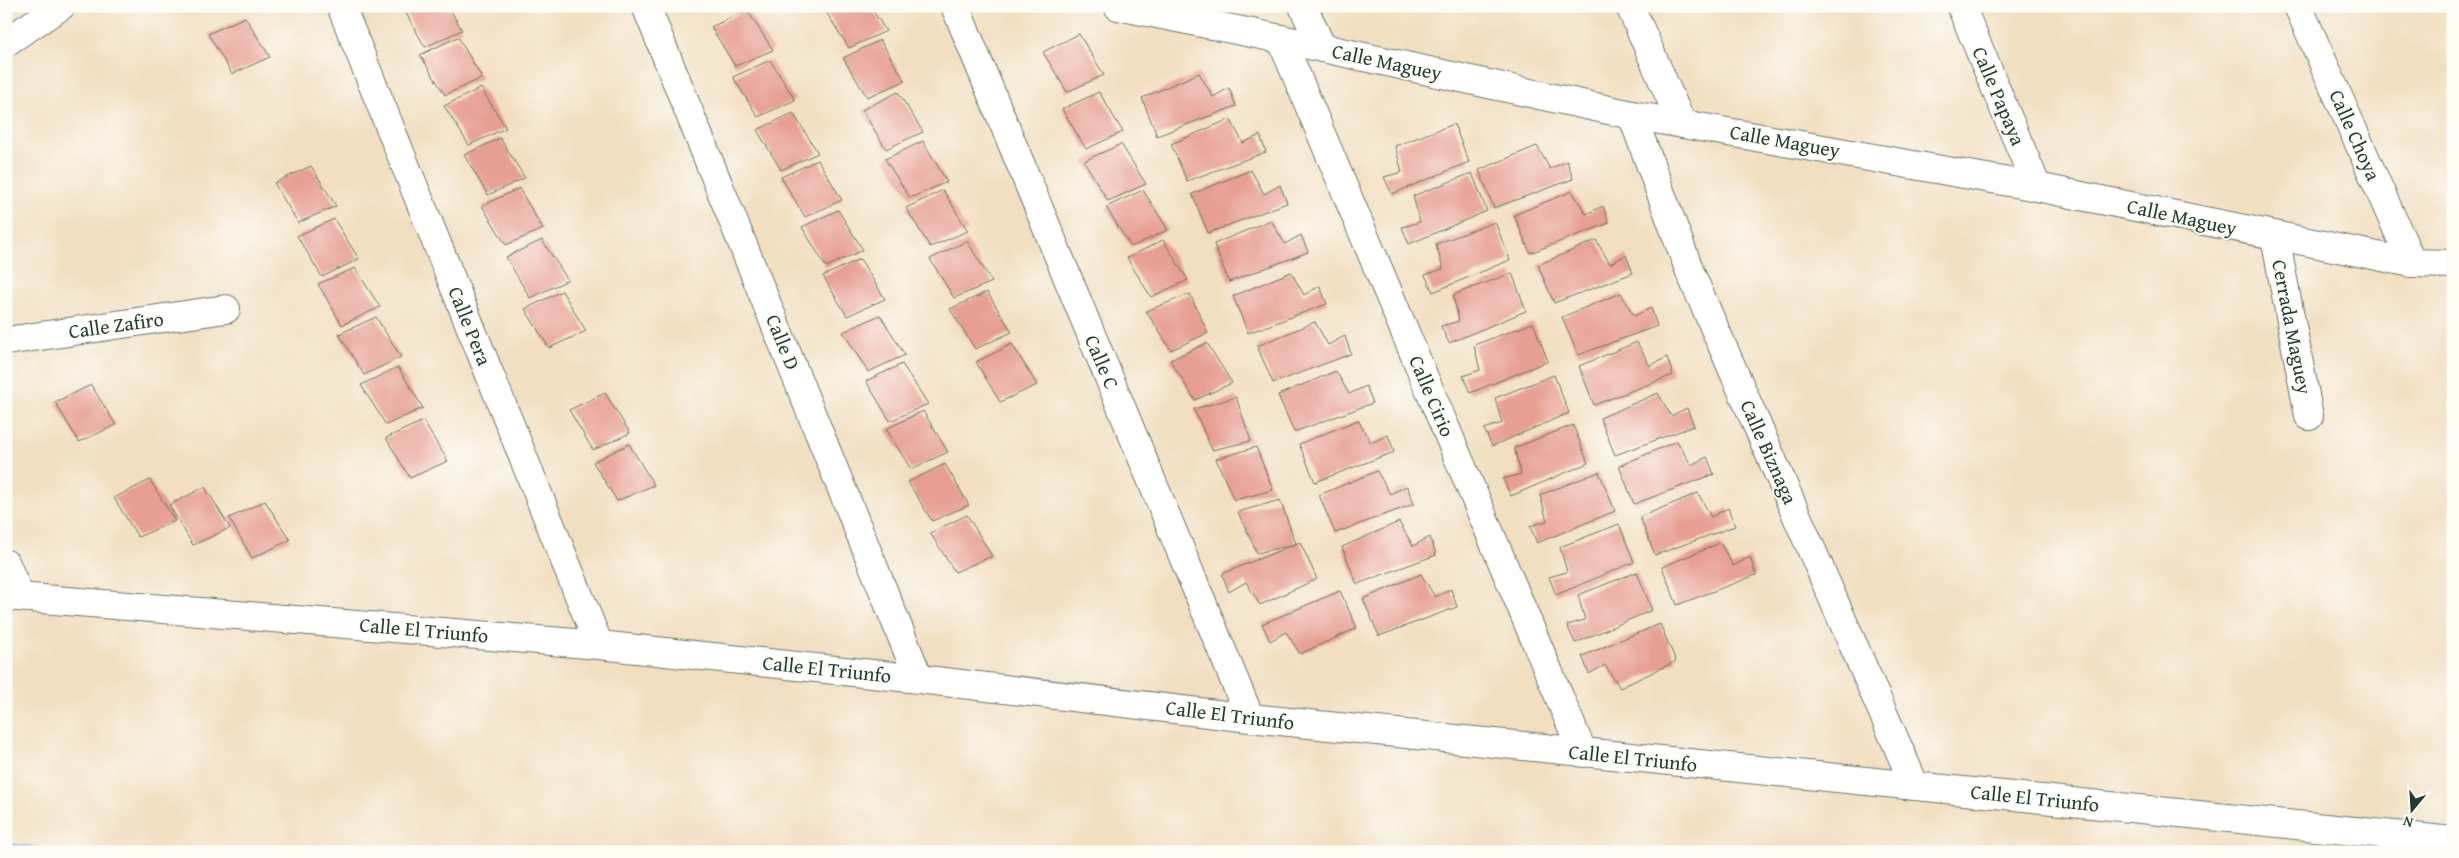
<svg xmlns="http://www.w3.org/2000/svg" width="2459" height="858" viewBox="0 0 2459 858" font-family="'Gentium Book Plus',serif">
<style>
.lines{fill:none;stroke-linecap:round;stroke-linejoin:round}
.stream{stroke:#59a8d3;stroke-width:12}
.building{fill:#e79e93}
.street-casing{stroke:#697665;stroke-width:30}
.street{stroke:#fff;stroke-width:28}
.labels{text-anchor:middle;stroke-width:4;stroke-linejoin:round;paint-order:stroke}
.street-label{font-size:20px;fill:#1f3d34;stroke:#fdfcf7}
</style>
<rect width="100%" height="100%" fill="#fdfcf7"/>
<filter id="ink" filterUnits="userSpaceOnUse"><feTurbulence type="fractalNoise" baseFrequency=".02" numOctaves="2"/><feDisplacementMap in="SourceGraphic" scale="10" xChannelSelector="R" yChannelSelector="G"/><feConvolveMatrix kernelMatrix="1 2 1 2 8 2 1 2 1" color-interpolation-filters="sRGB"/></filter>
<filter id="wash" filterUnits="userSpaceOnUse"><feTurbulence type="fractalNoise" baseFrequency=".0096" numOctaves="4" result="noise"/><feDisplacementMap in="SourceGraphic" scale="20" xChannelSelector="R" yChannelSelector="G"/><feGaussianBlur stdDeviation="1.12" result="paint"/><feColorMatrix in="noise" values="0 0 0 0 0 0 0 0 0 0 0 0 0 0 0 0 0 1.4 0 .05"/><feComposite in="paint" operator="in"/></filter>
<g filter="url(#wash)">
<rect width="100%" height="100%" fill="#f2dfc1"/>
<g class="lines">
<!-- stream -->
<path class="stream" d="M6,849L35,852"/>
</g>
<g id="blocks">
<!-- building -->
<g class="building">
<path d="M402,6H448L462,30L425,47Z"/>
<path d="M829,6H870L886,31L849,48L824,9Z"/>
<path d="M747,10L773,50L735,66L711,27Z"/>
<path d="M245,17L270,57L232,74L208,34Z"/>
<path d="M1079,34L1104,75L1067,92L1043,52Z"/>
<path d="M458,37L482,78L445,95L420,55Z"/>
<path d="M880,40L905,81L867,97L843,58Z"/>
<path d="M770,60L795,100L758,117L733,77Z"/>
<path d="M1199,73L1213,97L1229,88L1236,106L1157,136L1142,98Z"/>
<path d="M481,88L506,128L469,145L444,106Z"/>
<path d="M898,92L923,132L886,149L862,110Z"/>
<path d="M1099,92L1123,132L1086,149L1062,109Z"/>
<path d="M793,113L818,153L781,170L757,130Z"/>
<path d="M1230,119L1243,143L1260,135L1266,152L1187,181L1171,144Z"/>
<path d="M1454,124L1469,162L1392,194L1384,177L1402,172L1395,146Z"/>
<path d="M500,138L525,178L488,195L464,155Z"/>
<path d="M923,141L947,182L910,198L885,159Z"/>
<path d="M1121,144L1146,184L1108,201L1084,161Z"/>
<path d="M1537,146L1550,169L1567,161L1573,179L1494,208L1479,170Z"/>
<path d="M818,160L842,200L805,217L781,177Z"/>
<path d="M311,166L336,206L298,223L274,183Z"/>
<path d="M1251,170L1264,194L1280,185L1287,203L1208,233L1192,194Z"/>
<path d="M1472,173L1487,211L1409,244L1402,227L1420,222L1413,196Z"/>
<path d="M519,188L543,229L506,245L482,206Z"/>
<path d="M943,190L968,231L930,247L906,208Z"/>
<path d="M1143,190L1168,230L1131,247L1106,207Z"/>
<path d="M1572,191L1586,214L1603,206L1609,223L1530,253L1514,215Z"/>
<path d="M838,210L863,250L826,267L802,227Z"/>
<path d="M334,219L359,259L322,277L297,236Z"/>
<path d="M1271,220L1285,244L1301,235L1308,252L1229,282L1214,244Z"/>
<path d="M1495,222L1510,260L1433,292L1425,275L1443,269L1436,244Z"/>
<path d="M542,240L568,280L530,298L506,257Z"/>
<path d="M1163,240L1188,280L1151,297L1127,258Z"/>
<path d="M1596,240L1610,264L1626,255L1633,273L1554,303L1538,265Z"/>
<path d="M967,241L992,282L954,298L930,259Z"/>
<path d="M860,259L885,299L847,316L823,276Z"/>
<path d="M355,268L380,307L342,325L318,284Z"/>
<path d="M1291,272L1304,295L1320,286L1327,304L1248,333L1233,296Z"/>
<path d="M1512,273L1526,311L1449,343L1441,326L1459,321L1453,295Z"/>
<path d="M562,291L586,331L549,348L525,309Z"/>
<path d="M987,292L1012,332L975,349L950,309Z"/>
<path d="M1621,293L1634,316L1651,308L1657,326L1578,355L1562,317Z"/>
<path d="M1190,294L1208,333L1171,350L1146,311Z"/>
<path d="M880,315L905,355L868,372L843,332Z"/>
<path d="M376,317L401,357L364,375L339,334Z"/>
<path d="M1315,322L1328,345L1345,336L1351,354L1273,383L1257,346Z"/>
<path d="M1533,323L1548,361L1470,393L1463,376L1480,370L1474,345Z"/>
<path d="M1637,342L1650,366L1667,357L1673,375L1594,405L1579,366Z"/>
<path d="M1207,343L1232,383L1195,400L1170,360Z"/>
<path d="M1012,344L1037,385L1000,402L976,362Z"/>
<path d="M902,364L928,404L890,421L866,381Z"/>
<path d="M398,367L423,408L386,425L361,385Z"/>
<path d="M1336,371L1349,394L1366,386L1373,403L1294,432L1278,395Z"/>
<path d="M1554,375L1569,413L1492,446L1484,429L1502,423L1495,398Z"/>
<path d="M91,385L116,425L79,442L55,402Z"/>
<path d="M605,393L630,433L593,450L569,410Z"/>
<path d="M1658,393L1671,416L1687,408L1694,426L1615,455L1600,418Z"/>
<path d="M1236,397L1251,441L1212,450L1194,409Z"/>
<path d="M923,411L948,452L911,469L886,429Z"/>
<path d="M1358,420L1371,443L1388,435L1394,452L1315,482L1299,444Z"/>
<path d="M423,421L448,461L410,478L386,438Z"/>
<path d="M1573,425L1588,463L1511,496L1503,479L1521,474L1514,448Z"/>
<path d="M1677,441L1691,465L1707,457L1714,474L1634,504L1619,466Z"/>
<path d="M629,444L654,485L617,501L593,462Z"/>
<path d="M1256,447L1273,490L1234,500L1216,459Z"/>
<path d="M945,464L969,505L932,521L908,482Z"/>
<path d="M1377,471L1390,494L1407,486L1414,504L1335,533L1319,495Z"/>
<path d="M1599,472L1615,511L1537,543L1530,526L1547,521L1540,495Z"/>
<path d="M150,480L175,521L138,537L114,498Z"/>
<path d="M205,487L230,528L193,545L169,505Z"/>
<path d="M1698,493L1711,517L1728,508L1735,526L1655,555L1640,517Z"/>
<path d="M1280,500L1296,544L1257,553L1238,512Z"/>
<path d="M265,501L290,540L252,558L229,518Z"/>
<path d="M967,515L992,556L955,572L930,533Z"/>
<path d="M1399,522L1413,546L1430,537L1436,555L1357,584L1342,547Z"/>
<path d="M1619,524L1634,562L1556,595L1549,577L1567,572L1560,547Z"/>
<path d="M1300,542L1317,579L1260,605L1246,582L1229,592L1222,574Z"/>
<path d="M1720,543L1733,566L1750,557L1756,575L1677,605L1662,567Z"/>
<path d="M1637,572L1652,610L1575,643L1567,625L1585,620L1578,595Z"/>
<path d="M1421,574L1435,597L1451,589L1457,607L1379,636L1363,599Z"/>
<path d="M1340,591L1357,628L1300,654L1286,632L1270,641L1262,624Z"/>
<path d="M1660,624L1676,661L1620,688L1605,665L1589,674L1582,656Z"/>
</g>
</g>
</g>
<g filter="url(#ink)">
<use href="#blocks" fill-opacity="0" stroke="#697665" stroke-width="1"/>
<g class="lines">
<defs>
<g id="street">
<path d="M341,6L599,645"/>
<path d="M646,6L919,679"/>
<path d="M955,6L1250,718"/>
<path d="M1118,6L1281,39L1632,115L2037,187L2412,263L2453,264"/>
<path d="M1303,6L1322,48"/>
<path d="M1630,6L1681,122"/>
<path d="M1961,6L2037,187"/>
<path d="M2298,6L2412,263"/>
<path d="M1281,39L1583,753"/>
<path d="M6,42L61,6"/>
<path d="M1632,115L1690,272L1915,786"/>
<path d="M2275,237L2309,416"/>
<path d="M6,341L226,309"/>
<path d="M6,564L20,597"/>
<path d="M6,596L599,645L919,679L1250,718L2453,841"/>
</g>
</defs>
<!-- street casing -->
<use href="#street" class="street-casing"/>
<!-- street -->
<use href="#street" class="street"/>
</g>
</g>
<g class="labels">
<!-- street labels -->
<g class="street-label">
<text transform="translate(1387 62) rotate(12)" y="7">Calle Maguey</text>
<text transform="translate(1999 96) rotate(67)" y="7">Calle Papaya</text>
<text transform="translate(2355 135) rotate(66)" y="7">Calle Choya</text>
<text transform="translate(1785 141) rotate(10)" y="7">Calle Maguey</text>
<text transform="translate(2182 217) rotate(12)" y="7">Calle Maguey</text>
<text transform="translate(116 325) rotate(-8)" y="7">Calle Zafiro</text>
<text transform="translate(470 326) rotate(68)" y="7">Calle Pera</text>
<text transform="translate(2292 327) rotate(79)" y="7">Cerrada Maguey</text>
<text transform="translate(783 342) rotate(68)" y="7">Calle D</text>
<text transform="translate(1102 362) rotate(67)" y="7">Calle C</text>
<text transform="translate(1432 396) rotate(67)" y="7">Calle Cirio</text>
<text transform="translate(1769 452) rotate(66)" y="7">Calle Biznaga</text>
<text transform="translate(424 630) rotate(5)" y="7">Calle El Triunfo</text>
<text transform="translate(827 669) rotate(6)" y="7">Calle El Triunfo</text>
<text transform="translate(1230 715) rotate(7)" y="7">Calle El Triunfo</text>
<text transform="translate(1633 758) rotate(6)" y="7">Calle El Triunfo</text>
<text transform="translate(2035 798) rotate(6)" y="7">Calle El Triunfo</text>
</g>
</g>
<!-- margin -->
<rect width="2459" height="858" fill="none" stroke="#fdfcf7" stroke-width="25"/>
<!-- north arrow -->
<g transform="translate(2412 810) rotate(198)" stroke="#fdfcf7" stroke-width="4" paint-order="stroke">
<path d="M0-4L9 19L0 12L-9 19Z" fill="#1f3d34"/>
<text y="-8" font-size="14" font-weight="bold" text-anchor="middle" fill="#1f3d34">N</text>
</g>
</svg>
